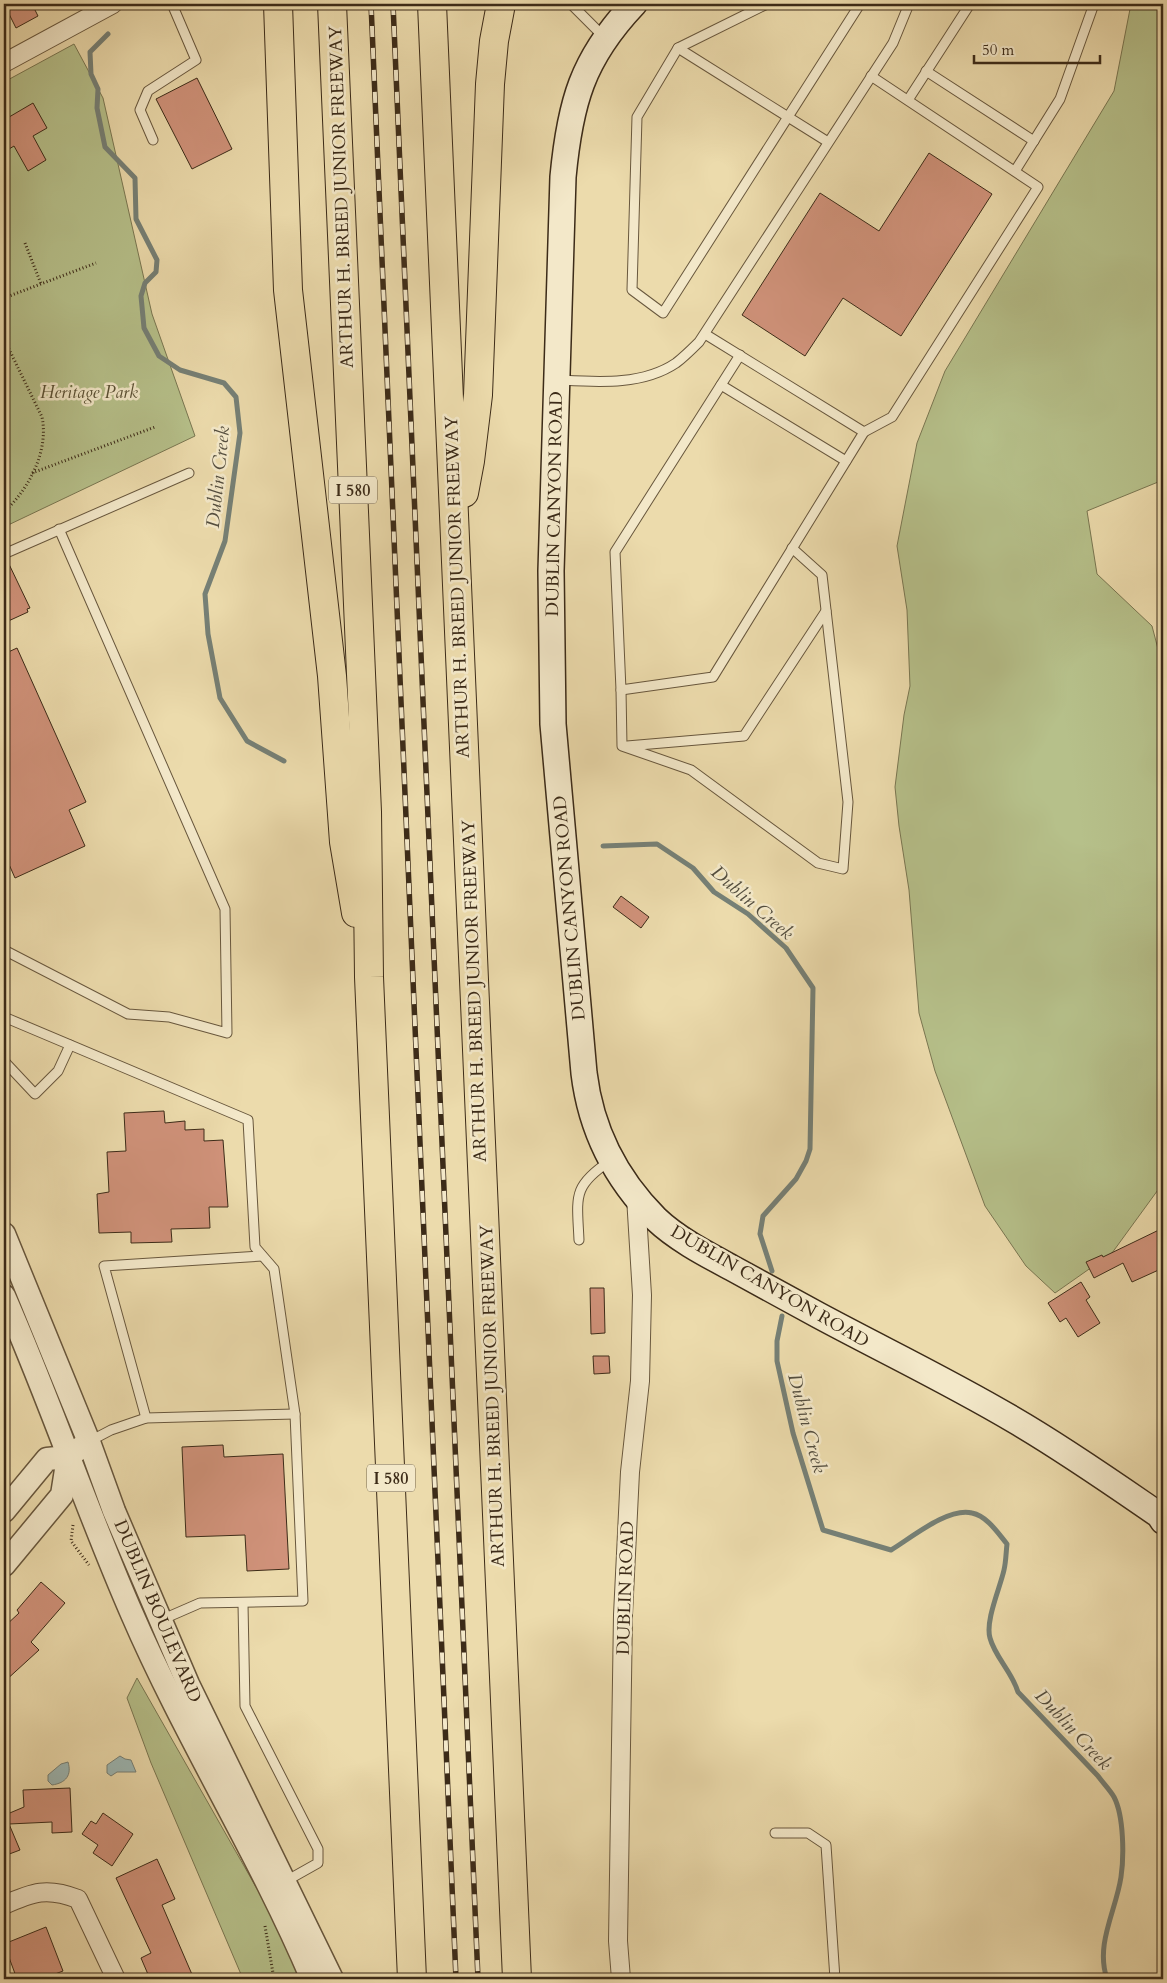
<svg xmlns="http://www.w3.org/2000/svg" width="1167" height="1983" viewBox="0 0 1167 1983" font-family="Cardo,serif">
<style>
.green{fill:#b6c08a;stroke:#797651}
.water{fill:#9db8b5;stroke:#768076}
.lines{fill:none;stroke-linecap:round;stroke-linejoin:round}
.stream{stroke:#768076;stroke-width:5}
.building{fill:#d0927a;stroke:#3c2b18}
.service-casing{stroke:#68573d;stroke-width:11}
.minor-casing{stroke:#68573d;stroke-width:20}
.tertiary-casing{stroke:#68573d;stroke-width:25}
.secondary-casing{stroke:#3c2b18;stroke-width:28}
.motorway-casing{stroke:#3c2b18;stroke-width:30}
.path{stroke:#3c2b18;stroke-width:3;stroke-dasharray:1 2.5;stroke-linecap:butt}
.service{stroke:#f3e8c9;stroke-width:9}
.minor{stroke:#f3e8c9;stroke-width:18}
.tertiary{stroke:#f3e8c9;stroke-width:22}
.secondary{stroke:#f3e8c9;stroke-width:25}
.motorway{stroke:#ecdbac;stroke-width:28}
.rail-casing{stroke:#3c2b18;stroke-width:5.5}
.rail{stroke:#f3e8c9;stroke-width:4;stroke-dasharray:11;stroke-linecap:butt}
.labels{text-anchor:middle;stroke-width:5;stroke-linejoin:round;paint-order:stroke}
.shield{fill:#f3e8c9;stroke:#73644d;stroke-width:1}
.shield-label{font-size:16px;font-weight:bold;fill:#3c2b18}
.street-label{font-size:18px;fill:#3c2b18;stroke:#f3e8c9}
.park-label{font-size:18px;font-style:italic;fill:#5a5034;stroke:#f3e8c9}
.water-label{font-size:19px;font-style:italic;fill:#544e3f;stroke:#f3e8c9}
</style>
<rect width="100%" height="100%" fill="#ecdbac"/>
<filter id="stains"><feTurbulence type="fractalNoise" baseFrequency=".004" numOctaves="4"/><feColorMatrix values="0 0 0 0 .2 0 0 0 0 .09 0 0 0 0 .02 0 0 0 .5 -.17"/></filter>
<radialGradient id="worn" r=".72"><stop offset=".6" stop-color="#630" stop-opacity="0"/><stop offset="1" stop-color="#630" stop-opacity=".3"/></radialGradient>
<!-- green -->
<g class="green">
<path d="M1131,4H1163V480L1087,511L1097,574L1152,626L1163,668V1183L1112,1253L1055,1293L1026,1266L985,1206L935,1071L919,1013L909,890L899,826L895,787L904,715L910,686L907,610L897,546L917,443L945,371L1114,91Z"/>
<path d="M74,44L103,98L152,314L195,436L4,527V82Z"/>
<path d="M137,1678L293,1952L302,1979H243L151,1763L127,1698Z"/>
</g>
<!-- water -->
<g class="water">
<path d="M120,1756L125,1759L131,1760L136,1772H117L111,1776L107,1773V1765Z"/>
<path d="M68,1762C72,1775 66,1783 52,1785L48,1781V1775L61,1764Z"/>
</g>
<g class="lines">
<!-- stream -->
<g class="stream">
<path d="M108,34L90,52L91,74L98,89L97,108L105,147L135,178L136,219L157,260L156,272L145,283L141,296L144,328L159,356L180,370L224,383L236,397L240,433L225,541L205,594L208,634L220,698L247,741L284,761"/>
<path d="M603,846L657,844L693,868L714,892L748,914L786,948L813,988L810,1149L806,1161L796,1179L763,1216L760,1234L772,1271"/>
<path d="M782,1316L777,1341V1361L793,1433L823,1530L891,1550C911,1538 948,1507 972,1513C987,1516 998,1533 1007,1544C1006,1552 1006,1562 1004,1570C1000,1588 985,1621 990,1638C995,1657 1012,1672 1018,1692L1098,1776C1103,1783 1110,1790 1114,1797C1124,1816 1124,1857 1121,1877C1116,1911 1095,1944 1107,1979"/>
</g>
</g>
<!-- building -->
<g class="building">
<path d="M4,4H32L38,16L16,28Z"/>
<path d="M197,78L232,149L192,169L156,99Z"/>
<path d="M33,103L47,128L33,136L46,160L28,171L14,146L4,152V120Z"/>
<path d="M929,153L992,194L901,336L843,298L805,356L742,315L820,193L879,231Z"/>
<path d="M4,560H7L30,608L27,609L28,612L4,623Z"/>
<path d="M17,648L86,802L69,810L85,846L15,878L4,853V654Z"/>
<path d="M621,896L649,917L641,928L613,907Z"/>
<path d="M164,1111L165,1123L185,1121V1130L204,1129V1141L223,1140L228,1207H209L210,1228L171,1229L172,1242L131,1243V1232L99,1233L97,1194L109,1192L107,1152L126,1151L124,1113Z"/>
<path d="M1163,1228V1268L1132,1282L1123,1263L1094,1278L1086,1262L1102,1255L1103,1257Z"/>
<path d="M1081,1282L1090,1297L1086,1300L1100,1323L1078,1337L1066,1318L1060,1322L1048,1303Z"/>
<path d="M590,1288H604L605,1333L591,1334Z"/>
<path d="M593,1356H609L610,1373L594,1374Z"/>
<path d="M223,1445L224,1457L283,1454L289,1569L247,1571L245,1535L186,1537L182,1447Z"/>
<path d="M41,1582L65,1603L31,1642L39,1650L4,1682V1627L19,1613L17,1610Z"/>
<path d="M70,1788L72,1832L52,1833V1822L9,1824L20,1850L4,1856V1813L5,1815L24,1807L23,1790Z"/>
<path d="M103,1813L133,1834L112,1866L93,1853L98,1845L82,1834L91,1821L96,1824Z"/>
<path d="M157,1859L175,1899L162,1905L194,1979H150L141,1958L151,1953L116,1878Z"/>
<path d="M46,1927L63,1971L42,1979H17L4,1944Z"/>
</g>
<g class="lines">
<defs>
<g id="service">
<path d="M571,4L604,37"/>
<path d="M767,4L678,48L637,117L632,290L663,313L860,4"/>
<path d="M678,48L828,142"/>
<path d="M926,71L1034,141"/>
<path d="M908,100L970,4"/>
<path d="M153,140L140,110L148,91L196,60L172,4"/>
<path d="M1015,171L1060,99L1094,4"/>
<path d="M705,334L864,432L892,417L1038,187L871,76"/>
<path d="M740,355L615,552L621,690L713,677L864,432"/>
<path d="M558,380C596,382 642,386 676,363C684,357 692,349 699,342L893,43L909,4"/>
<path d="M721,385L846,461"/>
<path d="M4,554L189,473"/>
<path d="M621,690L622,746L691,770L818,863L843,869L848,802L822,575L792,548"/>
<path d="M627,746L744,736L826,611"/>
<path d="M4,950L128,1014L169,1017L227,1033L225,909L59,529"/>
<path d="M4,1017L248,1120L255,1247L274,1269L295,1414L303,1601L200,1603L161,1620"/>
<path d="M4,1061L35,1094L58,1071L70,1045"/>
<path d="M579,1240C577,1197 572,1186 610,1161"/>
<path d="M146,1418L104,1266L262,1256"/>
<path d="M90,1441L111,1430L146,1418L295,1414"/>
<path d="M243,1604L245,1706L318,1849V1863L286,1881"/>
<path d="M775,1833H808L826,1845L835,1979"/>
</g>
<g id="minor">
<path d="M4,63L113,4"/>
<path d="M4,1905C33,1892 47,1887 78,1899L116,1979"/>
<path d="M621,1979L618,1941L623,1615L630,1472L640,1381L642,1295L636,1197"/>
</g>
<g id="tertiary">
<path d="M4,1234L89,1442L114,1511L188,1684L332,1979"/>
<path d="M4,1296C50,1400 86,1509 132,1614C186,1739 259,1854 312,1979"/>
<path d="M4,1511L47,1459L68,1457L80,1448"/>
<path d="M4,1565L62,1495L68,1457"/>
</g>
<path id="secondary" d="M634,4C582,59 570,103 563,177L551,571L553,724L584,1073C591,1131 615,1178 656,1219C677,1239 706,1254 732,1268C760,1283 789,1299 818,1315C883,1350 950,1382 1014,1420C1064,1449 1111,1482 1159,1515L1163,1521"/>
<g id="motorway">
<path d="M278,4L288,290L332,676L344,842L356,913"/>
<path d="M332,4L367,812L369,977L412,1979"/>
<path d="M432,4L517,1979"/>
<path d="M464,493L470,461L478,395L490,84L494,41L501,4"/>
</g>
</defs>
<!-- service casing -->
<use href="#service" class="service-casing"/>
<!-- minor casing -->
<use href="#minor" class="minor-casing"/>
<!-- tertiary casing -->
<use href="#tertiary" class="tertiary-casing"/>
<!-- secondary casing -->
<use href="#secondary" class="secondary-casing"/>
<!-- motorway casing -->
<use href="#motorway" class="motorway-casing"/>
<!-- path -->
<g class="path">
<path d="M25,243L41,284"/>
<path d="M4,298L96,263"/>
<path d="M4,339L42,417C49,451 29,489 4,512"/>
<path d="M4,357L11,354"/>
<path d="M32,473L155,427"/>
<path d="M73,1525L71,1541L89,1565"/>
<path d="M265,1926L274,1979"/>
</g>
<!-- service -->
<use href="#service" class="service"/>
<!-- minor -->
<use href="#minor" class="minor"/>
<!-- tertiary -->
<use href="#tertiary" class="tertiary"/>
<!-- secondary -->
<use href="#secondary" class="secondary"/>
<!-- motorway -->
<use href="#motorway" class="motorway"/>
<defs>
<g id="rail">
<path d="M371,4L456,1979"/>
<path d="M393,4L478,1979"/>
</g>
</defs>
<!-- rail casing -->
<use href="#rail" class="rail-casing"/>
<!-- rail -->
<use href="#rail" class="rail"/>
</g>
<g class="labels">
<!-- shield labels -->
<g class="shield">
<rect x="329" y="476.5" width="48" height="27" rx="4"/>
<rect x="367" y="1464.5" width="48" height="27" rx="4"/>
</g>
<g class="shield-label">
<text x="353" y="496">I 580</text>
<text x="391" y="1484">I 580</text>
</g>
<!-- street labels -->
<g class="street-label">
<text transform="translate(341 197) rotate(-92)" y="6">ARTHUR H. BREED JUNIOR FREEWAY</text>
<text transform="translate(554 504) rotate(-89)" y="6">DUBLIN CANYON ROAD</text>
<text transform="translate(457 587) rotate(-92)" y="6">ARTHUR H. BREED JUNIOR FREEWAY</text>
<text transform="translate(569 908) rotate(-95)" y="6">DUBLIN CANYON ROAD</text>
<text transform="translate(474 991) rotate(-92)" y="6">ARTHUR H. BREED JUNIOR FREEWAY</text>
<text transform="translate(770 1286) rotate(30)" y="6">DUBLIN CANYON ROAD</text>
<text transform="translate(492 1396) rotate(-92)" y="6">ARTHUR H. BREED JUNIOR FREEWAY</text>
<text transform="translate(625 1588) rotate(-88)" y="6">DUBLIN ROAD</text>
<text transform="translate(158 1611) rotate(67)" y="6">DUBLIN BOULEVARD</text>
</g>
<!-- park labels -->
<g class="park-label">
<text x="89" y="398">Heritage Park</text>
</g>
<!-- water labels -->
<g class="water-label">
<text transform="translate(217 477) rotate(-84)" y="7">Dublin Creek</text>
<text transform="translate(753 902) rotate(41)" y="7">Dublin Creek</text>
<text transform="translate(808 1423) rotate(75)" y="7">Dublin Creek</text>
<text transform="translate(1074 1729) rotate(47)" y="7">Dublin Creek</text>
</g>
</g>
<!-- margin -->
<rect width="1167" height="1983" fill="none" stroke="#ecdbac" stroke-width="20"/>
<rect x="5" y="5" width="1157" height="1973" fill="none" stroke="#3c2b18" stroke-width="2.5"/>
<rect x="10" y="10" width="1147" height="1963" fill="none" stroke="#3c2b18"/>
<!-- scale -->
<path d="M974 55v8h126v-8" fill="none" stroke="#3c2b18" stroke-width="2.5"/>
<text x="982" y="55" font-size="15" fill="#3c2b18" stroke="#f3e8c9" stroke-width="4" paint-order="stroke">50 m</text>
<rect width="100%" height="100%" filter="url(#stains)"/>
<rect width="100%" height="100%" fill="url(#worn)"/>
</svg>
